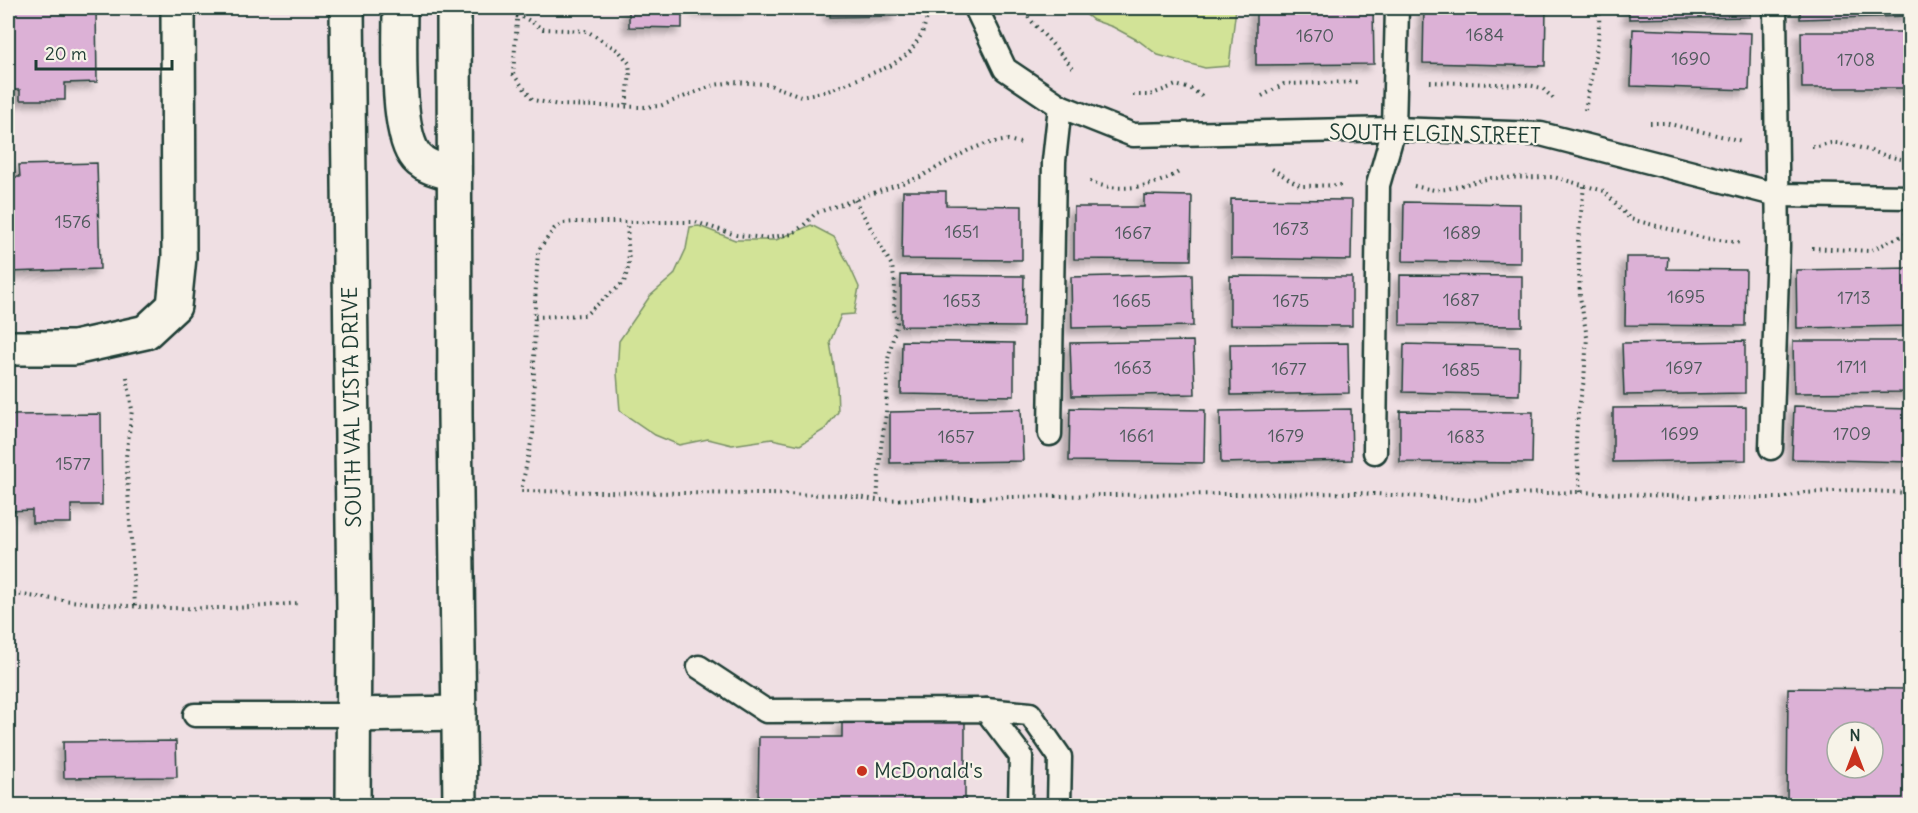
<svg xmlns="http://www.w3.org/2000/svg" width="1918" height="813" viewBox="0 0 1918 813" font-family="Delius,sans-serif">
<style>
.green{fill:#d2e397;stroke:#789066;stroke-width:1.5}
.building{fill:#dcb1d6;stroke:#1f3d34;stroke-width:1.5;fill-rule:evenodd;filter:url(#shadow)}
.lines{fill:none;stroke-linecap:round;stroke-linejoin:round}
.lane-casing{stroke:#1f3d34;stroke-width:27}
.street-casing{stroke:#1f3d34;stroke-width:38}
.secondary-casing{stroke:#1f3d34;stroke-width:38}
.path{stroke:#1f3d34;stroke-width:4;stroke-dasharray:1.5 4.5;stroke-linecap:butt}
.lane{stroke:#f7f3e8;stroke-width:22}
.street{stroke:#f7f3e8;stroke-width:33}
.secondary{stroke:#f7f3e8;stroke-width:33}
.poi-dot{fill:#c8321e;stroke:#f7f3e8;stroke-width:2}
.labels{text-anchor:middle;stroke-width:4.5;stroke-linejoin:round;paint-order:stroke}
.number-label{font-size:18px;fill:#4e5a5c}
.street-label{font-size:21px;fill:#1f3d34;stroke:#f7f3e8}
.poi-label{font-size:21px;fill:#1f3d34;stroke:#f7f3e8;text-anchor:start}
</style>
<defs>
<filter id="shadow"><feDropShadow dx="-5.5" dy="5.5" stdDeviation="3" flood-color="#0004"/></filter>
</defs>
<rect width="100%" height="100%" fill="#efdfe3"/>
<filter id="ink" filterUnits="userSpaceOnUse"><feTurbulence type="fractalNoise" baseFrequency=".0167" numOctaves="2"/><feDisplacementMap in="SourceGraphic" scale="12" xChannelSelector="R" yChannelSelector="G"/><feConvolveMatrix kernelMatrix="1 2 1 2 8 2 1 2 1" color-interpolation-filters="sRGB"/></filter>
<g filter="url(#ink)">
<!-- green -->
<g class="green">
<path d="M1078,8H1236L1229,66L1205,68L1158,55L1139,41L1113,27L1093,20Z"/>
<path d="M811,225L834,237L850,267L859,287L854,314L841,315L830,342L837,385L838,412L825,429L800,445L772,439L732,445L708,439L679,445L655,435L620,411L617,373L619,341L650,296L674,275L686,249L690,227L699,226L735,240H776Z"/>
</g>
<!-- building -->
<g class="building">
<path d="M8,8H96L97,82L65,83V100H20V90H8Z"/>
<path d="M629,8H682V28L629,27Z"/>
<path d="M698,8H748V10L698,11Z"/>
<path d="M830,8H897V16L830,17Z"/>
<path d="M1256,8H1373L1374,64L1256,65Z"/>
<path d="M1424,8H1546L1545,66L1423,63Z"/>
<path d="M1629,8H1750V17L1629,19Z"/>
<path d="M1800,8H1910V16L1800,19Z"/>
<path d="M1633,29L1751,33L1749,90L1631,86Z"/>
<path d="M1801,32H1910V88H1802Z"/>
<path d="M97,163L100,269L8,272V177H20L19,165Z"/>
<path d="M903,191H946V205L1022,206V260L902,259Z"/>
<path d="M1144,195L1192,196L1191,260L1074,259V207H1144Z"/>
<path d="M1231,199L1352,200L1351,260L1231,258Z"/>
<path d="M1404,202L1520,204V263L1403,261Z"/>
<path d="M1626,257H1668L1667,269L1746,270L1745,326L1625,325Z"/>
<path d="M1910,268V326L1797,328L1796,270Z"/>
<path d="M1192,274L1193,326L1072,328L1071,277Z"/>
<path d="M901,275L1024,276L1023,327L901,326Z"/>
<path d="M1400,275L1522,276V326L1400,325Z"/>
<path d="M1230,276L1352,277V326L1230,325Z"/>
<path d="M902,341L1014,343V396L901,394Z"/>
<path d="M1193,341L1195,394L1072,396L1070,343Z"/>
<path d="M1745,341V393L1624,395L1622,343Z"/>
<path d="M1793,341H1910V392L1794,393Z"/>
<path d="M1348,343L1349,393L1231,395L1230,344Z"/>
<path d="M1404,344L1520,347L1519,395L1403,392Z"/>
<path d="M1794,406L1910,409V462L1792,459Z"/>
<path d="M1746,407V460L1613,462V408Z"/>
<path d="M1070,408L1205,410L1204,463L1069,461Z"/>
<path d="M1021,409L1023,461L890,463V412Z"/>
<path d="M1351,409L1352,460L1221,463L1220,411Z"/>
<path d="M1400,411L1533,412L1532,463L1400,462Z"/>
<path d="M101,414L102,505H71V523H32V510L8,511V415Z"/>
<path d="M1788,688L1910,689V806H1787ZM1837,732H1873V768H1837Z"/>
<path d="M842,721H965V806H758L759,737H842Z"/>
<path d="M176,741L177,777L64,778L63,742Z"/>
<path d="M8,754H14L13,789H8Z"/>
</g>
<g class="lines">
<defs>
<g id="lane">
<path d="M976,8L1005,69L1060,106L1133,135L1394,129L1541,134L1778,195L1910,197"/>
<path d="M1050,434L1054,161L1060,106"/>
<path d="M1771,448L1778,246L1775,8"/>
<path d="M1375,452L1378,185L1394,129L1397,8"/>
<path d="M699,667L766,711L986,710L1030,714L1060,757L1059,806"/>
<path d="M986,710L1021,756L1020,806"/>
<path d="M195,715H354"/>
</g>
<path id="street" d="M8,348H74L146,332L174,306L179,257L178,8"/>
<g id="secondary">
<path d="M347,8L354,611L353,806"/>
<path d="M400,8C400,42 396,127 414,154C422,167 440,170 454,174"/>
<path d="M454,8L455,416L460,806"/>
<path d="M354,715L459,713"/>
</g>
</defs>
<!-- lane casing -->
<use href="#lane" class="lane-casing"/>
<!-- street casing -->
<use href="#street" class="street-casing"/>
<!-- secondary casing -->
<use href="#secondary" class="secondary-casing"/>
<!-- path -->
<g class="path">
<path d="M518,8L513,74L533,100L559,105L642,107L660,106L714,85L733,82L767,84L801,96L828,91L890,66L909,53L922,34L930,8"/>
<path d="M1020,8L1075,70"/>
<path d="M516,16L525,18L543,29L587,31L619,51L629,63L630,73L626,106"/>
<path d="M1430,82L1528,85L1542,88L1555,100"/>
<path d="M1133,95H1150L1176,85L1191,89L1202,96"/>
<path d="M1262,96L1284,84L1359,82"/>
<path d="M1585,110L1598,41L1600,8"/>
<path d="M1650,123H1665L1742,141"/>
<path d="M1020,143L1008,140L985,144L969,150L920,177L816,213L804,225L792,234L766,238L736,235L695,222H575L563,223L554,229L538,251L535,302L533,433L521,491L845,495L877,500L1103,495L1358,493L1473,500L1507,494L1580,492L1713,498H1781L1804,493L1850,490L1910,493"/>
<path d="M1812,146C1821,147 1827,142 1836,143C1858,145 1879,155 1901,159"/>
<path d="M1272,169L1301,186L1344,185"/>
<path d="M1090,181C1115,194 1158,187 1180,171"/>
<path d="M1414,186L1434,190L1447,189L1490,178L1554,177L1604,191L1630,219L1704,238L1742,243"/>
<path d="M855,200L892,266L895,284L894,310L897,322L888,359L886,414L881,446L877,500"/>
<path d="M1812,248L1869,251L1906,234"/>
<path d="M535,317L585,315L624,282L629,265L627,222"/>
<path d="M127,377L132,410L126,457L135,606"/>
<path d="M1580,492L1576,438L1578,413L1584,380L1587,337L1580,297L1578,241L1584,186"/>
<path d="M8,593C78,603 150,610 222,608C248,608 274,605 300,603"/>
</g>
<!-- lane -->
<use href="#lane" class="lane"/>
<!-- street -->
<use href="#street" class="street"/>
<!-- secondary -->
<use href="#secondary" class="secondary"/>
</g>
</g>
<!-- markers -->
<circle class="poi-dot" cx="862" cy="771" r="6"/>
<g class="labels">
<!-- number labels -->
<g class="number-label">
<text x="1485" y="41">1684</text>
<text x="1315" y="42">1670</text>
<text x="1691" y="65">1690</text>
<text x="1856" y="66">1708</text>
<text x="73" y="228">1576</text>
<text x="1291" y="235">1673</text>
<text x="962" y="238">1651</text>
<text x="1133" y="239">1667</text>
<text x="1462" y="239">1689</text>
<text x="1686" y="303">1695</text>
<text x="1854" y="304">1713</text>
<text x="1461" y="306">1687</text>
<text x="962" y="307">1653</text>
<text x="1132" y="307">1665</text>
<text x="1291" y="307">1675</text>
<text x="1852" y="373">1711</text>
<text x="1133" y="374">1663</text>
<text x="1684" y="374">1697</text>
<text x="1289" y="375">1677</text>
<text x="1461" y="376">1685</text>
<text x="1680" y="440">1699</text>
<text x="1852" y="440">1709</text>
<text x="1137" y="442">1661</text>
<text x="1286" y="442">1679</text>
<text x="956" y="443">1657</text>
<text x="1466" y="443">1683</text>
<text x="73" y="470">1577</text>
</g>
<!-- street labels -->
<g class="street-label">
<text transform="translate(1435 134) rotate(1)" y="7">SOUTH ELGIN STREET</text>
<text transform="translate(352 407) rotate(-91)" y="7">SOUTH VAL VISTA DRIVE</text>
</g>
<!-- poi labels -->
<g class="poi-label">
<text x="874" y="778">McDonald's</text>
</g>
</g>
<!-- margin -->
<rect width="1918" height="813" fill="none" stroke="#f7f3e8" stroke-width="30"/>
<rect x="15" y="15" width="1888" height="783" fill="none" stroke="#1f3d34" stroke-width="2" filter="url(#ink)"/>
<!-- north arrow -->
<g transform="translate(1855 750)"><circle r="28" fill="#f7f3e8" stroke="#a1aaa0" stroke-width="1.5"/>
<path d="M0-4.5L10 22L0 15L-10 22Z" fill="#c8321e"/>
<text y="-9" font-size="16" font-weight="bold" text-anchor="middle" fill="#1f3d34">N</text>
</g>
<!-- scale -->
<path d="M36 60v9h136v-9" fill="none" stroke="#1f3d34" stroke-width="3"/>
<text x="45" y="60" font-size="18" fill="#1f3d34" stroke="#f7f3e8" stroke-width="4.5" paint-order="stroke">20 m</text>
</svg>
